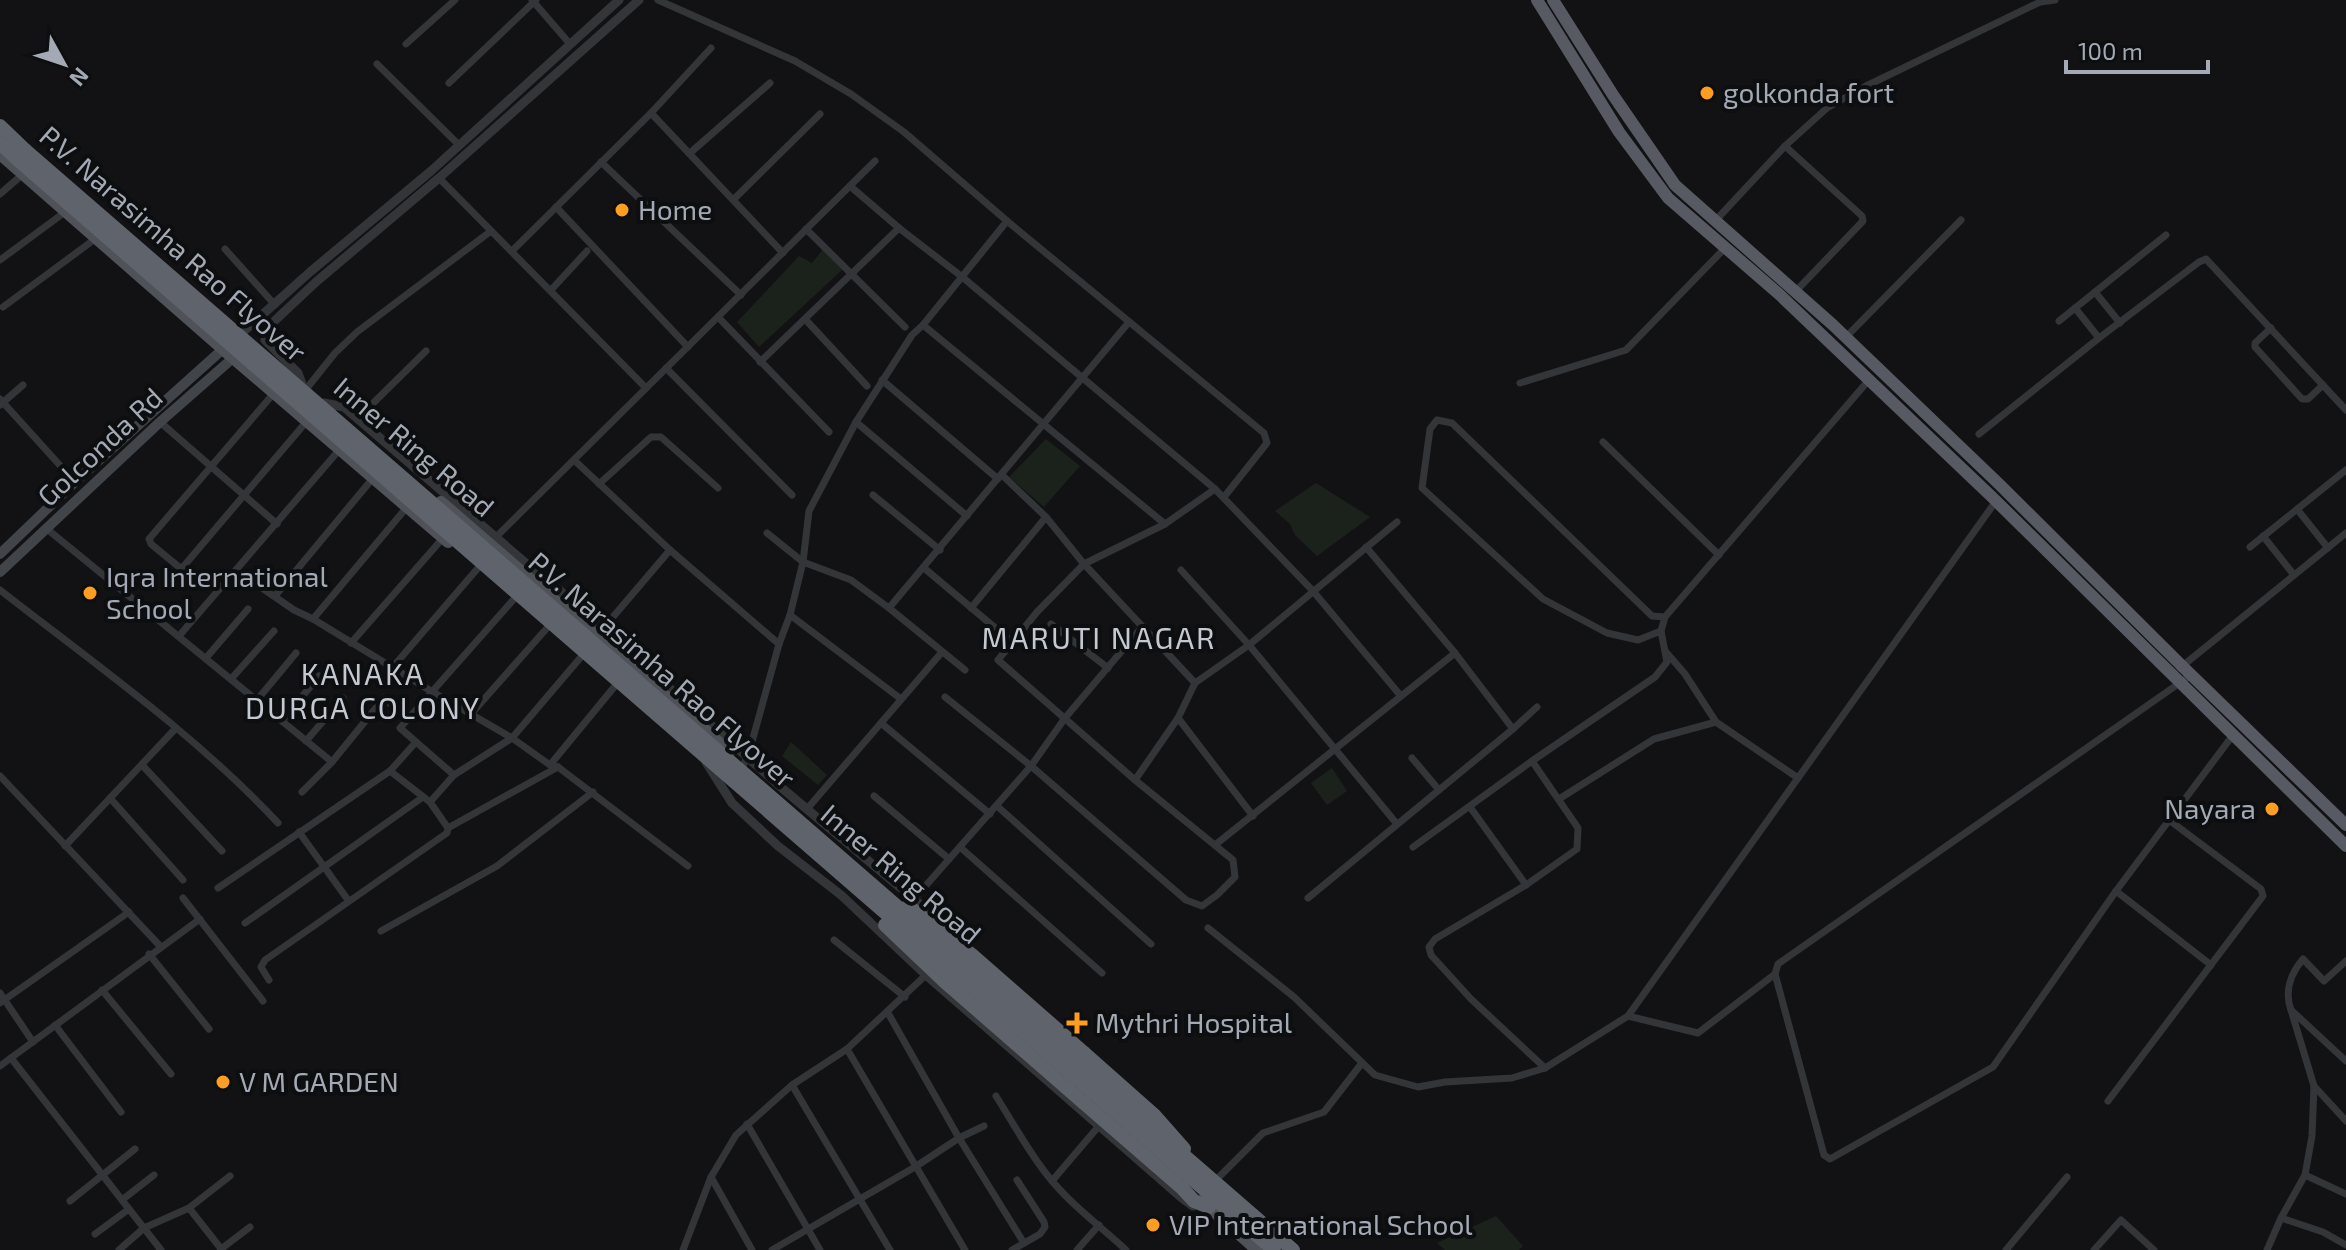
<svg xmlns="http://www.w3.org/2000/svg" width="2346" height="1250" viewBox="0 0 2346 1250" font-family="'Exo 2',sans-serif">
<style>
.green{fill:#1a221b}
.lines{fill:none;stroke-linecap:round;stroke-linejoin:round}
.minor{stroke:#333539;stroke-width:7}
.tertiary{stroke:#333539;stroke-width:9}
.secondary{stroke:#414449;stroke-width:10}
.primary{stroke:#4f5259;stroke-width:12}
.trunk{stroke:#575a62;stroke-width:12}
.motorway{stroke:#5f636b;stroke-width:14}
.motorway-bridge{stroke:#5f636b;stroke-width:14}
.poi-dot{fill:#fd9e22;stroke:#0d0e0f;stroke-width:3}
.labels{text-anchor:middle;stroke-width:8;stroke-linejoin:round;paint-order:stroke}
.poi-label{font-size:28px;fill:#a3aab6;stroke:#0d0e0f;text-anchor:start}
.street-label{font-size:28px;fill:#a3aab6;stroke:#0d0e0f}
.neighbourhood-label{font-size:30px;letter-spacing:2px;fill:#c4c9d1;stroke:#0d0e0f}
</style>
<rect width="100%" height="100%" fill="#121214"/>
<!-- green -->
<g class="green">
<path d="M823,249L842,270L759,347L737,322L799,256L812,263Z"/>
<path d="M1046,439L1080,466L1044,507L1009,477Z"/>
<path d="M1316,483L1370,517L1317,556L1295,535L1290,524L1275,511Z"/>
<path d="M791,742L827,775L818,785L782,756Z"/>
<path d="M1332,768L1347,791L1327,805L1311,783Z"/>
<path d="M1496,1216L1523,1246L1519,1250H1445L1437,1243Z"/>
</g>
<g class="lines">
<!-- minor -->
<g class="minor">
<path d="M532,0L570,44"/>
<path d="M658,0L795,61L851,94L904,132L1007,221L1264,433L1267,443L1224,497"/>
<path d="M406,44L455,0"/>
<path d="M377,64L459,145"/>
<path d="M449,83L536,0"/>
<path d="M651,113L783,253"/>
<path d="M1785,146L1862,216L1863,221L1796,291"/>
<path d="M690,153L770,83"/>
<path d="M601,162L741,295"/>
<path d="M439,178L646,388"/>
<path d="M850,186L899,228L961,276L1215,489L1313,591L1400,695"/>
<path d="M0,194L23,174"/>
<path d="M734,199L820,114"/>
<path d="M556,207L688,347"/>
<path d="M1716,220L1785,146L1827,108L1866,86L2040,2L2055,0"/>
<path d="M806,229L905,327"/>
<path d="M225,249L275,305"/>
<path d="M512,251L651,113L711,48"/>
<path d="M0,260L65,212"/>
<path d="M551,290L587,251"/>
<path d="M2095,292L2120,323"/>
<path d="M3,307L95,239"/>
<path d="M2075,308L2099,338"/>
<path d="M718,317L829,432"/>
<path d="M805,319L867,386"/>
<path d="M2059,321L2166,235"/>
<path d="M923,325L1165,524"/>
<path d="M2271,328L2255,343V347L2302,399H2308L2323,385"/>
<path d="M1846,337L1961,220"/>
<path d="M760,362L899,228"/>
<path d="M666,368L792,495"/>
<path d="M882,380L998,479"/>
<path d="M1520,383L1626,350L1725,248"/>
<path d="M307,388L335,353L357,332L491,231"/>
<path d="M274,393L149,539L151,544L179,567H183L307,421"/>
<path d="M0,399L75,482"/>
<path d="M0,405L23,385"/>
<path d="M357,419L426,351"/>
<path d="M160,422L277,524"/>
<path d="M856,422L967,516"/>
<path d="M1979,434L2099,338L2199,262L2206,259L2346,410"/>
<path d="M1603,442L1719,555"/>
<path d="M574,460L670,550L779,644"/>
<path d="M1002,475L1046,517L1084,564L1195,683"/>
<path d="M599,484L651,437H661L718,488"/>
<path d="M873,495L940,550"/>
<path d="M2297,509L2328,548"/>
<path d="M47,529L332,762"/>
<path d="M767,533L803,562L851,580L889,608L965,670"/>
<path d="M2263,536L2294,575"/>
<path d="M494,539L875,161"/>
<path d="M1366,547L1455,653L1513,729"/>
<path d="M2250,547L2346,470"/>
<path d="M924,568L1012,642"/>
<path d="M236,570L294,610L313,619L431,691L512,738L550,765L558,767L688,866"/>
<path d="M1181,570L1249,645L1397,824"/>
<path d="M0,590C95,664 196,735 278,823"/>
<path d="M275,596L373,478"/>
<path d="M889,608L1129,322"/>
<path d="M971,608L1046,517"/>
<path d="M790,615L901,699"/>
<path d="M313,619L407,507"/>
<path d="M1051,624L1108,668"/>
<path d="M601,631L670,550"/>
<path d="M1661,631L1638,640L1607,633L1543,599L1422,488L1430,429L1437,420L1452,423L1652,616L1665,617"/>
<path d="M179,636L340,449"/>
<path d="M351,643L443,538"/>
<path d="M1666,652L1685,674L1716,722L1798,778"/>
<path d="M206,658L248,609"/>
<path d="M392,668L478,568"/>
<path d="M2180,668L2346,533"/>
<path d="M2191,675L1778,964L1775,974L1824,1155L1830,1159L1993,1067L2116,891L2233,735"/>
<path d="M231,679L274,631"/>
<path d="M945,697L1031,766L1186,900L1202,906L1217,895L1235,877L1233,860L1135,780L998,660L1037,612L1084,564L1165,524L1215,489"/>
<path d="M257,700L296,653"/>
<path d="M471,714L547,628"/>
<path d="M1178,718L1253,816"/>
<path d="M282,721L319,676"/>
<path d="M881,723L990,814"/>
<path d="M306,741L343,698"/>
<path d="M1412,758L1439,790"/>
<path d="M1532,761L1578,828L1577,849L1526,885L1435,939L1429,947L1431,955L1471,999L1545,1068"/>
<path d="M142,765L222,851"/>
<path d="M550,765L615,686"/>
<path d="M743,766L750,749L779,644L790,615L803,562L809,511L856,422L912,335L923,325L1007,221"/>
<path d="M390,771L430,802L448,828"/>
<path d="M454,775L400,728L514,599"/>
<path d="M0,776L160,946"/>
<path d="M1135,780L1178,718L1195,683L1249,645L1397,522"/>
<path d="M302,792L332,762L384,698L407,718"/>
<path d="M874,796L949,859"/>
<path d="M110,798L183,880"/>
<path d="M1559,799L1654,739L1716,722"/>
<path d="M430,802L454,775L512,738L581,657"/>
<path d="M997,806L1151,944"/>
<path d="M1470,807L1526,885"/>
<path d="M807,809L942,652"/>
<path d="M299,832L348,900"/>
<path d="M1215,845L1455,653"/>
<path d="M65,846L176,728"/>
<path d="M960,847L1102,973"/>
<path d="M1413,847L1532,761L1655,677L1667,662L1661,631L1665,617L1868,381"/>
<path d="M218,888L390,771L416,742"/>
<path d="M2116,891L2211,965"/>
<path d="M183,898L263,1001"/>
<path d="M1308,898L1513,729L1537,707"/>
<path d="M914,899L1031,766L1065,718L1142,627"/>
<path d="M245,923L423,797"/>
<path d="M1208,928L1294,997L1375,1075L1418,1087L1445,1082L1512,1078L1545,1068L1628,1016L1698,1033L1775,974"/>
<path d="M381,931L497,866L593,792"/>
<path d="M834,940L905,997"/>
<path d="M149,954L209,1029"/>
<path d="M269,980L261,967L265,960L447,833L448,828L558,767"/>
<path d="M102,990L171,1074"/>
<path d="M0,993L33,1042"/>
<path d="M0,1003L129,912"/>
<path d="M2291,1010C2284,991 2291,973 2303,959L2324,981L2346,961"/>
<path d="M888,1013L959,1138L1024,1243"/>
<path d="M1628,1016L1996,501"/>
<path d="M55,1025L121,1112"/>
<path d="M847,1049L965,1250"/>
<path d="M11,1058L161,1250"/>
<path d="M0,1066L200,919"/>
<path d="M792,1085L890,1250"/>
<path d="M2314,1086L2346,1121"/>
<path d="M996,1096C1013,1123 1028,1151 1048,1176C1070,1204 1100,1226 1126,1250"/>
<path d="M2108,1101L2263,896L2261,889L2169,820"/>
<path d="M747,1124L820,1250"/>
<path d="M2305,1175L2346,1194"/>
<path d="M711,1177L752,1250"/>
<path d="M1216,1180L1263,1133L1324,1112L1362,1063"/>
<path d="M1052,1181L1098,1127"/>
<path d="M122,1200L154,1175"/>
<path d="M70,1201L135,1149"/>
<path d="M189,1208L222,1250"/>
<path d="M2281,1218L2323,1232L2346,1245"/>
<path d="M95,1234L129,1209"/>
<path d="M221,1249L250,1227"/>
<path d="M119,1250L144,1228L189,1208L230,1176"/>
<path d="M683,1250L711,1177L736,1135L792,1085L847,1049L928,973"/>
<path d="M772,1250L915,1167L959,1138L984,1126"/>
<path d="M1012,1250L1040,1234L1045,1227L1044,1222L1017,1180"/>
<path d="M1077,1250L1099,1225"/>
<path d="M2006,1250L2067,1177"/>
<path d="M2094,1250L2121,1220L2154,1250"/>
<path d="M2267,1250L2281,1218L2305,1175L2312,1136L2314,1086L2291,1010L2346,1061"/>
</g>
<!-- tertiary -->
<g class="tertiary">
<path d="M243,332L310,272L431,171L619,0"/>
<path d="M302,384L298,373L265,340L268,327L316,282L439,178L639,0"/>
<path d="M324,403L344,407L528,565L548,580L783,789L959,937"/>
<path d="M706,762L732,803L778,846L841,895L926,975L1182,1198L1193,1206"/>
</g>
<!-- secondary -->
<g class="secondary">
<path d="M0,554L75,482L223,349"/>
<path d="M0,572L160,422L233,358"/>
</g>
<!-- primary -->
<g class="primary">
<path d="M0,154L233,358L448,542"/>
<path d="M441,502L705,730L729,752"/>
<path d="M1202,1201L1257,1250"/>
</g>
<!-- trunk -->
<g class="trunk">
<path d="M1537,0L1619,132L1668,198L1780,295L1992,497L2346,846"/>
<path d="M1553,0L1613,95L1675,185L1833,325L1999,484L2182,666L2346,825"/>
</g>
<!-- motorway -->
<g class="motorway">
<path d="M0,126L25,150"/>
<path d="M0,143L17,159"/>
<path d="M1084,1053L1154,1115L1184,1149"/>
<path d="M1084,1103L1182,1188L1194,1201L1209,1207"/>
</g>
<!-- motorway-bridge -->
<g class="motorway-bridge">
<path d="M25,150L1293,1250"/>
<path d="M17,159L1274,1250"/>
<path d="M908,906L972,955L1084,1053"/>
<path d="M885,925L944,981L1084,1103"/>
</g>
</g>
<!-- markers -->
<g class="poi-dot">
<circle cx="1707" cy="93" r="8"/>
<circle cx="622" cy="210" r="8"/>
<circle cx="90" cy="593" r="8"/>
<circle cx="2272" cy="809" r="8"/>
<path d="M1073 1011h8v8h8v8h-8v8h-8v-8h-8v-8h8z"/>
<circle cx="223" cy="1082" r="8"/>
<circle cx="1153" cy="1225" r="8"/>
</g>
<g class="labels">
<!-- poi labels -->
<g class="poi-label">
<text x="1723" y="103">golkonda fort</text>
<text x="638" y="220">Home</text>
<text x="106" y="587">Iqra International<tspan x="106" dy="32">School</tspan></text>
<text x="2256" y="819" text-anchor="end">Nayara</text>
<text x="1095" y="1033">Mythri Hospital</text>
<text x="239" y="1092">V M GARDEN</text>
<text x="1169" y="1235">VIP International School</text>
</g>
<!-- street labels -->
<g class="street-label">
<text transform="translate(173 244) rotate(41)" y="10">P.V. Narasimha Rao Flyover</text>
<text transform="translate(100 447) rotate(-43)" y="10">Golconda Rd</text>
<text transform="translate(414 447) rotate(40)" y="10">Inner Ring Road</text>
<text transform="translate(662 670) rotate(41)" y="10">P.V. Narasimha Rao Flyover</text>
<text transform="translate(901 874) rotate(40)" y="10">Inner Ring Road</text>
</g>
<!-- neighbourhood labels -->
<g class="neighbourhood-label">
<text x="1099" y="649">MARUTI NAGAR</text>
<text x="363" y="685">KANAKA<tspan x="363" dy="34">DURGA COLONY</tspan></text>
</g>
</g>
<!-- north arrow -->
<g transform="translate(64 64) rotate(130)" stroke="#0d0e0f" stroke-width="6" paint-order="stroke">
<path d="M0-6L14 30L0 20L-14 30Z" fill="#a3aab6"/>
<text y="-12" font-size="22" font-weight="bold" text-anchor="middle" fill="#a3aab6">N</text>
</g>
<!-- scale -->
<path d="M2066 60v12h142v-12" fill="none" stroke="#a3aab6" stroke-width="4"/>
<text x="2078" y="60" font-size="24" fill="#a3aab6" stroke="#0d0e0f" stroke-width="6" paint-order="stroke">100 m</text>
</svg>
